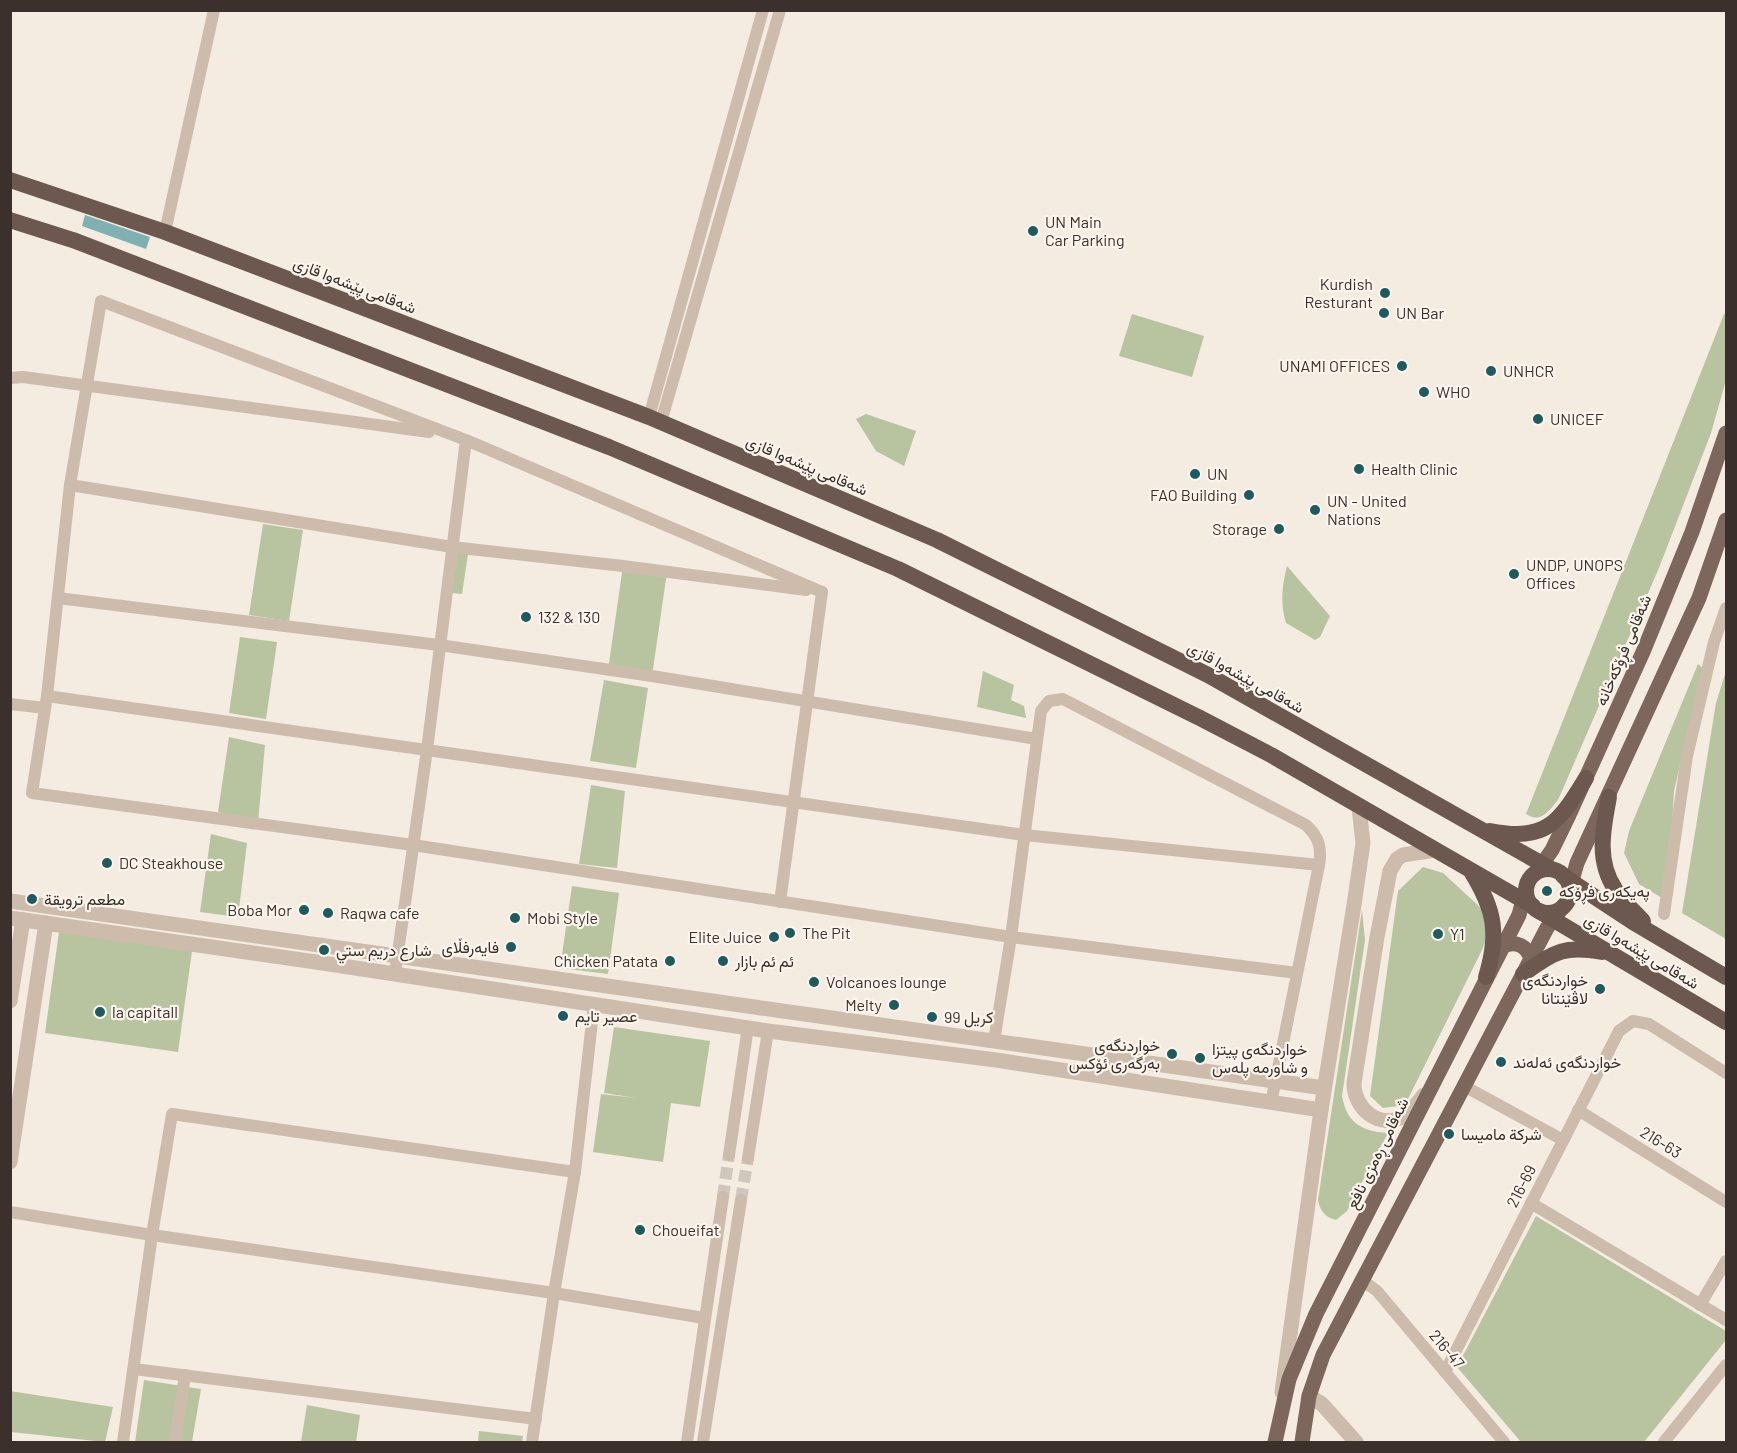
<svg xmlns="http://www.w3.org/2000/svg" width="1737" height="1453" viewBox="0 0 1737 1453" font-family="Barlow,Vazirmatn,sans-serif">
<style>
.green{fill:#b8c4a0}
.water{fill:#7fb0b2}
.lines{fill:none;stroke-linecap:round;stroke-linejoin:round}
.minor-tunnel{stroke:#cfc6bd;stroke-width:12;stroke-dasharray:12 6;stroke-linecap:butt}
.minor{stroke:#cdbbac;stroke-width:12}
.tertiary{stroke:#cdbbac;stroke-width:15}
.primary{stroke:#7d675c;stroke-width:15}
.trunk{stroke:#6c584f;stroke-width:16}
.poi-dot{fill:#1f5a5e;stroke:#fbf5ee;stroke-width:2}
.labels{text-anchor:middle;stroke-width:4.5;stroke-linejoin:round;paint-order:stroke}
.poi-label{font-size:16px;fill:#3b302b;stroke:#fbf5ee;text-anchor:start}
.street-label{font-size:16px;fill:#3b302b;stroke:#fbf5ee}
</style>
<rect width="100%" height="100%" fill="#f4ebe1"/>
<!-- green -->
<g class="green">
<path d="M1132,314L1204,336L1192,377L1119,356Z"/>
<path d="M1724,314L1726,315V380L1711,433L1659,568L1558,800C1549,811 1540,824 1526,814Z"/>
<path d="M866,414L916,431L904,466L876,451L856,419Z"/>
<path d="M263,524L303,530L289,621L249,615Z"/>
<path d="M458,548L468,554L462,594L452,593Z"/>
<path d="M623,566L667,572L652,676L608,670Z"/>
<path d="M1287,566L1330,616L1320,637L1315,640L1286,623C1280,603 1282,586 1287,566Z"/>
<path d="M240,637L277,642L266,719L229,713Z"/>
<path d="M1698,664L1705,670L1695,701L1674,791L1670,864L1662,898L1639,884L1624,853L1629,831Z"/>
<path d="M983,671L1014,685L1011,700L1024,706L1026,718L977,707Z"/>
<path d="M1726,671V939L1682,913L1716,703Z"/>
<path d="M604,680L648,688L636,768L590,761Z"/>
<path d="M229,737L265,745L258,823L218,812Z"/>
<path d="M591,785L625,791L617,868L579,864Z"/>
<path d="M211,834L247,843L238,917L200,912Z"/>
<path d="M1423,867L1443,873L1482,909L1488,933L1482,950L1405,1105L1383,1108L1370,1096L1398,891Z"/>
<path d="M572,886L619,893L608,974L560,968Z"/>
<path d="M1362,910L1365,940L1342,1096C1347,1123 1361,1131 1388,1133L1347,1211L1336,1220C1325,1217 1320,1211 1318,1200Z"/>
<path d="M59,932L192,951L178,1052L45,1033Z"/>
<path d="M614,1027L710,1041L700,1107L671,1103L663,1162L593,1152L601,1094L636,1098L604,1093Z"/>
<path d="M1536,1216L1726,1331V1340L1644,1442H1521L1457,1367Z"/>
<path d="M144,1380L201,1389L192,1442H135Z"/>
<path d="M10,1391L113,1407L105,1442L11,1432Z"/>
<path d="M307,1405L360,1415L356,1442H301Z"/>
<path d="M479,1431L523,1436L522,1442H478Z"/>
</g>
<!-- water -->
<path class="water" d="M85,215L150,237L146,249L82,226Z"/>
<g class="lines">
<!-- minor-tunnel -->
<g class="minor-tunnel">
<path d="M723,1197L729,1155"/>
<path d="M741,1200L748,1158"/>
</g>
<!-- minor -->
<g class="minor">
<path d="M165,232L214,10"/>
<path d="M10,378L23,377L429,432"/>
<path d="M649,417L763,10"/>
<path d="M661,422L780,10"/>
<path d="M70,485L452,547L623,566L806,590"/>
<path d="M822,592L466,440L101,301L70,485L47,696L32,793L413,845L1011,937L1297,973"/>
<path d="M58,598L439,645L652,676L1037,739"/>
<path d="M47,696L1024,835L1319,865"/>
<path d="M10,704L45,708"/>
<path d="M780,902L822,592"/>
<path d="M1664,914L1687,756L1714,642L1726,608"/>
<path d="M395,973L427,750L466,440"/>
<path d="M994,1041L1011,937L1041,711L1049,701L1063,699L1306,825C1319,837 1322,848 1319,865L1271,1103"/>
<path d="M1464,1086L1563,1140"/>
<path d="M1578,1110L1726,1202"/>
<path d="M729,1155L748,1027"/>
<path d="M748,1158L768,1031"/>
<path d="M1531,1203L1726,1320"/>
<path d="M10,1212L152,1235L554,1293L704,1318"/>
<path d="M1362,1280L1377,1291L1504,1442"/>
<path d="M1700,1305L1726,1261"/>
<path d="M134,1369L536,1419"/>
<path d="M1445,1372L1619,1031L1633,1021L1649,1024L1726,1073"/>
<path d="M123,1442L152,1235L172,1114L575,1172"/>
<path d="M175,1442L185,1375"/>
<path d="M532,1442L554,1293L575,1172L594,1004"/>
<path d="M687,1442L723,1197"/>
<path d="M703,1442L741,1200"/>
<path d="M1664,1442L1726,1365"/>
</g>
<!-- tertiary -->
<g class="tertiary">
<path d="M10,901L1324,1088"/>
<path d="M10,918L316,962L768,1031L996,1060L1321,1110"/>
<path d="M10,1001L23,920"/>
<path d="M1424,1095C1418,1102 1412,1111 1404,1116C1379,1130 1354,1109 1354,1083L1377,937L1390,871L1397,859L1403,855L1435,850"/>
<path d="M10,1162L46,923"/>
<path d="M1282,1392L1321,1110L1354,905L1363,843L1359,807"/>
<path d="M1309,1396L1322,1404L1356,1442"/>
</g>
<!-- primary -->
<g class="primary">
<path d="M1535,874L1552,850L1569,815L1643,652L1692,532L1726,433"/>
<path d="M1569,891L1577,863L1699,598L1726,520"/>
<path d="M1503,946C1516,940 1527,946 1531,959"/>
<path d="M1275,1442L1289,1379L1316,1314L1519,915L1527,885"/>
<path d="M1302,1442L1309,1396L1323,1355L1547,928L1564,905"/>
</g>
<!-- trunk -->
<g class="trunk">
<path d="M10,180L165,232L649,417L937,540L1208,675L1551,869"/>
<path d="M10,220L73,240L609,447L898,569L1200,718L1271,755L1533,906"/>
<path d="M1609,797C1603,829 1596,860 1615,889C1622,901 1634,911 1643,921"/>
<path d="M1490,831C1547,842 1559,822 1586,778"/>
<circle cx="1548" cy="891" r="22"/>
<path d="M1472,873C1495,910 1499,935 1486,977"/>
<path d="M1563,876L1633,922L1726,977"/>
<path d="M1539,911L1726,1022"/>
<path d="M1523,974C1555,952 1563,945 1602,952"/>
</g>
</g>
<!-- markers -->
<g class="poi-dot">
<circle cx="1033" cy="231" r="6"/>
<circle cx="1385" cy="293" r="6"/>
<circle cx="1384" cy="313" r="6"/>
<circle cx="1402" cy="366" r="6"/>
<circle cx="1491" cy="371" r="6"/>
<circle cx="1424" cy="392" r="6"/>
<circle cx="1538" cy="419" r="6"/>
<circle cx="1359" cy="469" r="6"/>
<circle cx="1195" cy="474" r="6"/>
<circle cx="1249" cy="495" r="6"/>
<circle cx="1315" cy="510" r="6"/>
<circle cx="1279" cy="529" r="6"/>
<circle cx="1514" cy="574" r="6"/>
<circle cx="526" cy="617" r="6"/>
<circle cx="107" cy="863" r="6"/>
<circle cx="1547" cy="891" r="6"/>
<circle cx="32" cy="899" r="6"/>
<circle cx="304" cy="910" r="6"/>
<circle cx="328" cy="913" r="6"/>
<circle cx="515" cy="918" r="6"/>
<circle cx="790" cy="933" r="6"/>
<circle cx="1438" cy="934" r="6"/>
<circle cx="774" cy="937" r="6"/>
<circle cx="511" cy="947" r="6"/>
<circle cx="324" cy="950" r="6"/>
<circle cx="670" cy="961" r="6"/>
<circle cx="723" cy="961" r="6"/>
<circle cx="814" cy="982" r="6"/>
<circle cx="1600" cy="989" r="6"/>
<circle cx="894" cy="1005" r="6"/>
<circle cx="100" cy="1012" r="6"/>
<circle cx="563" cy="1016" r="6"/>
<circle cx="932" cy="1017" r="6"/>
<circle cx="1172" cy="1054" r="6"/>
<circle cx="1200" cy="1058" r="6"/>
<circle cx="1501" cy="1062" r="6"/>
<circle cx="1449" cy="1134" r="6"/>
<circle cx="640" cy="1230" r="6"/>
</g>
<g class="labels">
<!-- poi labels -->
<g class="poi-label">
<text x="1045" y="228">UN Main<tspan x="1045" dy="18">Car Parking</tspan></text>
<text x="1373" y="290" text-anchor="end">Kurdish<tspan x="1373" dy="18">Resturant</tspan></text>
<text x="1396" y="319">UN Bar</text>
<text x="1390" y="372" text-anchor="end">UNAMI OFFICES</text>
<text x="1503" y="377">UNHCR</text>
<text x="1436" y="398">WHO</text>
<text x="1550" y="425">UNICEF</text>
<text x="1371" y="475">Health Clinic</text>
<text x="1207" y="480">UN</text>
<text x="1237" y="501" text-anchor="end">FAO Building</text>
<text x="1327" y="507">UN - United<tspan x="1327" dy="18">Nations</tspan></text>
<text x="1267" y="535" text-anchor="end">Storage</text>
<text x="1526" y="571">UNDP, UNOPS<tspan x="1526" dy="18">Offices</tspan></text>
<text x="538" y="623">132 &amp; 130</text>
<text x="119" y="869">DC Steakhouse</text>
<text x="1559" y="897">پەیکەری فڕۆکە</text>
<text x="44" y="905">مطعم ترويقة</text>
<text x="292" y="916" text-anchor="end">Boba Mor</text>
<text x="340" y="919">Raqwa cafe</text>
<text x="527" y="924">Mobi Style</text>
<text x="802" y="939">The Pit</text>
<text x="1450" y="940">Y1</text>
<text x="762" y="943" text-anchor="end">Elite Juice</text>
<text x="499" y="953" text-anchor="end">فايەرفڵای</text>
<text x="336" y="956">شارع دريم ستي</text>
<text x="658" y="967" text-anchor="end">Chicken Patata</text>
<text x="735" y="967">ئم ئم بازار</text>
<text x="1588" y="986" text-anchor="end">خواردنگەی<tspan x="1588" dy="18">لاڤێنتانا</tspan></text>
<text x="826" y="988">Volcanoes lounge</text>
<text x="882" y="1011" text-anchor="end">Melty</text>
<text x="112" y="1018">la capitall</text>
<text x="575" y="1022">عصير تايم</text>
<text x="944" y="1023">99 كريل</text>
<text x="1160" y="1051" text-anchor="end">خواردنگەی<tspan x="1160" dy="18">بەرگەری ئۆکس</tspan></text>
<text x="1212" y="1055">خواردنگەی پیتزا<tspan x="1212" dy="18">و شاورمە پلەس</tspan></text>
<text x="1513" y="1068">خواردنگەی ئەلەند</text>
<text x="1461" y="1140">شركة ماميسا</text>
<text x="652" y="1236">Choueifat</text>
</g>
<!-- street labels -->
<g class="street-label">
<text transform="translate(355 285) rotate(21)" y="6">شەقامی پێشەوا قازی</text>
<text transform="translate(807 465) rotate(23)" y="6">شەقامی پێشەوا قازی</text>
<text transform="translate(1623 650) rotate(-67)" y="6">شەقامی فڕۆکەخانە</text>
<text transform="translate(1246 677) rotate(29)" y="6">شەقامی پێشەوا قازی</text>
<text transform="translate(1642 951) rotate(31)" y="6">شەقامی پێشەوا قازی</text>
<text transform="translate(1661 1142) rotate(32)" y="6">216-63</text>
<text transform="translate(1377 1153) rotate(-64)" y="6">شەقامی ڕەمزی نافع</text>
<text transform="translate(1521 1186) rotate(-63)" y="6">216-69</text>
<text transform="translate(1447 1349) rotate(50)" y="6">216-47</text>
</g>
</g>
<!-- border -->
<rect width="1737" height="1453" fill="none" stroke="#3b302b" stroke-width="24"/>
</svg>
